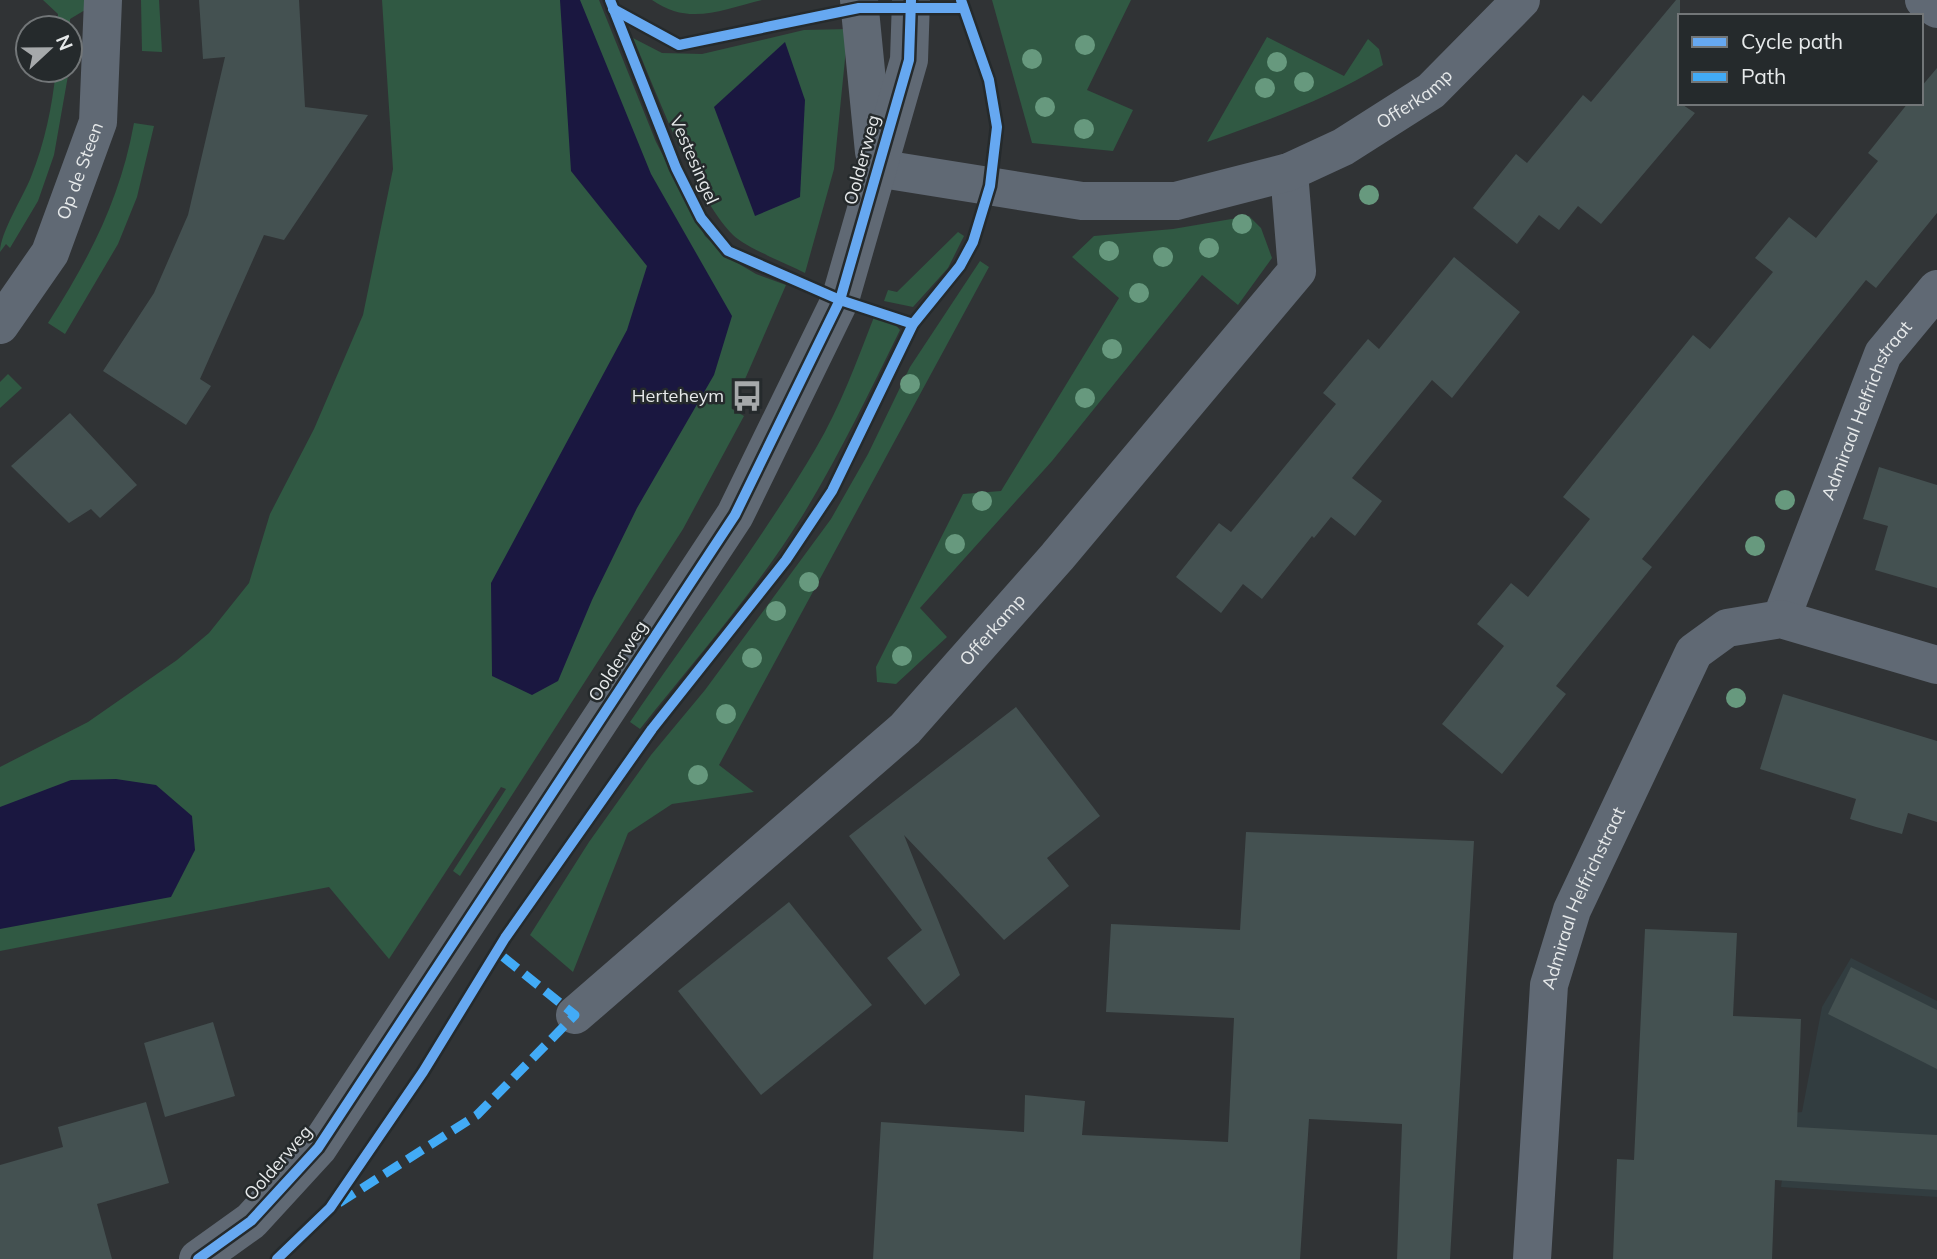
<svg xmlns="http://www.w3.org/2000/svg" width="1937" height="1259" viewBox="0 0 1937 1259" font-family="Mulish,sans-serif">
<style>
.built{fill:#323d40}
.green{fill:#305943}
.water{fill:#1a1740}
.building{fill:#445151}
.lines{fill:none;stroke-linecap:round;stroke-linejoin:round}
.minor{stroke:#606974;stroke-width:38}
.tertiary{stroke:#606974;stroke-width:38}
.quiet{stroke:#42abf6;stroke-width:9;stroke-dasharray:18 9;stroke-linecap:butt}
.cycleway-casing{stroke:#252a2c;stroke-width:15}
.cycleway{stroke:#66a8f1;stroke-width:10}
.tree{fill:#67997e}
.labels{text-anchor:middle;stroke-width:5;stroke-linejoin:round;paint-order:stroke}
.street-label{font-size:18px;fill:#e6e9ea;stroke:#252a2c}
.poi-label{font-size:18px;fill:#e6e9ea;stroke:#252a2c;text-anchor:end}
</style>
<rect width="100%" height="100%" fill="#303335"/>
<!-- built -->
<path class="built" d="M1851,958L1937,1001V1197L1781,1187L1791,1113L1802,1112L1822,1007Z"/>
<!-- green -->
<g class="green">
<path d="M43,0H84L85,10L70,19V28H57L58,14Z"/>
<path d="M141,0H159L162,52L142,51Z"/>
<path d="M382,0H599L656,142L705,236L729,258L756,274L786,285L732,409L744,416L683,529L460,876L453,871L506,789L501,787L389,959L329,887L0,951V767L88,722L177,660L209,633L249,583L270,514L314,429L363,315L393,169Z"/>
<path d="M652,0H762C721,10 689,26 652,0Z"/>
<path d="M992,0H1131L1087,90L1133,110L1113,151L1032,143Z"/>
<path d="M848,29L834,169L805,273C786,263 748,249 733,235C694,195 656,91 633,38L662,53L702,54L804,30Z"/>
<path d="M1267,37L1344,76L1368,39L1379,49L1383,65C1327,99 1269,120 1207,142Z"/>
<path d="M56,70H69L54,155L38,201L10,248L6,244L0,252C0,233 23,197 31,177C45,142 52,107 56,70Z"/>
<path d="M134,123L154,126L137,197L118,244L65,334L48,323C90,257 120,200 134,123Z"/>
<path d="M1249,216L1261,228L1272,258L1238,305L1202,275L1052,461L920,608L947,637L896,684L877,682L876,667L963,494L1001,491L1119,298L1072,257L1094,236L1173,229Z"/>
<path d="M958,232L964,236L948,268L913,307L884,301L888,290L897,292Z"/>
<path d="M980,261L989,267L719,765L754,792L672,804L628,833L573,972L530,935L589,842L651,755L705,690L831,519L868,454L910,367Z"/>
<path d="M874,317L893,322L900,330C869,393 838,458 801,518C754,593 695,660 640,729L630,722C692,631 760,543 816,448C840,407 857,361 874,317Z"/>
<path d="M8,374L22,388L0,408V382Z"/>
</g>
<!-- water -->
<g class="water">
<path d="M560,0H580L651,174L732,316L714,375L637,508L592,600L558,681L532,695L492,676L491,583L627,330L647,266L571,171Z"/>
<path d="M785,42L805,100L800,197L755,216L714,107Z"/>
<path d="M116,779L156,785L192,816L195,850L171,897L0,929V807L71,780Z"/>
</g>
<!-- building -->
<g class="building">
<path d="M199,0H299L305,107L368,115L284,240L264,235L200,379L211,386L186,425L103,371L154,293L188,215L225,57L203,59Z"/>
<path d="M1676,0H1680V103L1695,113L1601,224L1578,206L1559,230L1539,215L1517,244L1473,208L1516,154L1527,163L1583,95L1591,102Z"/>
<path d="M1937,68V213L1876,288L1866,280L1642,559L1652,567L1556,686L1566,694L1502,774L1442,724L1504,646L1477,624L1511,583L1528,597L1590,519L1563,497L1693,335L1710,349L1741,311L1773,272L1755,258L1789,217L1816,238L1878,161L1868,153L1908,103H1921V87Z"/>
<path d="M1454,257L1520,312L1452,398L1432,380L1352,478L1382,501L1355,536L1331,517L1314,538L1312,536L1262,599L1243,584L1221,613L1176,577L1219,523L1231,532L1336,404L1323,393L1368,339L1379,349Z"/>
<path d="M70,413L137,485L100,518L91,509L69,523L11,466Z"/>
<path d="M1879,467L1937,485V588L1875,570L1888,526L1863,519Z"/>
<path d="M1783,694L1937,741V822L1908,813L1902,834L1876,827L1850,819L1856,799L1760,769Z"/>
<path d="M1016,707L1100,816L1047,858L1069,886L1004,940L904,835L960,975L925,1005L887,958L922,930L849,836Z"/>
<path d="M1246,832L1474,841L1450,1259H1397L1402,1124L1309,1119L1300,1259H873L881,1122L1024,1132L1025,1095L1085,1101L1082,1135L1228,1142L1234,1018L1106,1012L1111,924L1240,930Z"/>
<path d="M789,902L872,1005L761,1095L678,991Z"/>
<path d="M1645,929L1737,933L1733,1016L1801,1019L1797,1127L1937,1135V1190L1775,1180L1772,1259H1613L1617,1159L1634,1160Z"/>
<path d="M1851,967L1937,1010V1069L1828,1014Z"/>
<path d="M213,1022L235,1096L165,1117L144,1043Z"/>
<path d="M146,1102L169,1183L97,1204L112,1259H0V1165L63,1147L58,1127Z"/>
</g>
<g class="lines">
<!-- minor -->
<g class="minor">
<path d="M1924,0L1937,9"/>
<path id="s1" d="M0,325L50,253L98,122L103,0"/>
<path id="s2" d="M1781,619L1883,354L1937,289"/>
<path id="s3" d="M575,1015L905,729L1057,557L1297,271L1289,172"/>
<path id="s4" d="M1532,1259L1549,985L1572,910L1694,652L1727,628L1781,619L1937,665"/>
</g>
<!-- tertiary -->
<g class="tertiary">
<path d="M859,0L874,152"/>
<path id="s5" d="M876,168L1082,201H1176L1289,172L1343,147L1431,91L1521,0"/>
<path d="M198,1259L251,1221L318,1148L735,515L840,300L909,60L911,0"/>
</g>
<!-- quiet -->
<path class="quiet" d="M339,1203L477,1115L575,1015L496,951"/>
<defs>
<g id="cycleway">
<path d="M610,0L676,168L701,218L728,251L840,300L913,324"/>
<path d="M613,9L679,45L859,8H962"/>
<path d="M198,1259L251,1221L318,1148L735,515L840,300L909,60L911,0"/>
<path d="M277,1259L330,1208L423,1072L505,938L652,729L786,560L832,491L913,324L960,266L973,242L990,186L997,127L989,80L961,0"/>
</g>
</defs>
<!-- cycleway casing -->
<use href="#cycleway" class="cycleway-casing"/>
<!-- cycleway -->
<use href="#cycleway" class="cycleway"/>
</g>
<!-- trees -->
<g class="tree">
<circle cx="1085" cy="45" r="10"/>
<circle cx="1032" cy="59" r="10"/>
<circle cx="1277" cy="62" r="10"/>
<circle cx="1304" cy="82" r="10"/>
<circle cx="1265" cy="88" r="10"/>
<circle cx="1045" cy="107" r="10"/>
<circle cx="1084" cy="129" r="10"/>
<circle cx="1369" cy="195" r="10"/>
<circle cx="1242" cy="224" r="10"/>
<circle cx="1209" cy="248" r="10"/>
<circle cx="1109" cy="251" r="10"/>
<circle cx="1163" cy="257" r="10"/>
<circle cx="1139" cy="293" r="10"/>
<circle cx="1112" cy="349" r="10"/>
<circle cx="910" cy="384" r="10"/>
<circle cx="1085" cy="398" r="10"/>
<circle cx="1785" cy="500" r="10"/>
<circle cx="982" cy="501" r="10"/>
<circle cx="955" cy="544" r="10"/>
<circle cx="1755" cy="546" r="10"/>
<circle cx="809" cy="582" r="10"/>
<circle cx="776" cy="611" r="10"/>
<circle cx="902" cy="656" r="10"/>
<circle cx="752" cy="658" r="10"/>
<circle cx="1736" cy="698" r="10"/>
<circle cx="726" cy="714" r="10"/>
<circle cx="698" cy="775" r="10"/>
</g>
<!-- icons -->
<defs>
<symbol id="bus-bare" viewBox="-9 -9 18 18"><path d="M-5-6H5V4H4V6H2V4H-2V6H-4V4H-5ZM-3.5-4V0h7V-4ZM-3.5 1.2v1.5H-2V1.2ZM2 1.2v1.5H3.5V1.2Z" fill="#a6a9ab" stroke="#252a2c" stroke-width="2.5" paint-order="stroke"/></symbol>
</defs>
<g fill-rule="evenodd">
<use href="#bus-bare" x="725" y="374" width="44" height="44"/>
</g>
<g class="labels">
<!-- street labels -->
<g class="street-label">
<text dy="6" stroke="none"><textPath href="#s5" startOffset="565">Offerkamp</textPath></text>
<text transform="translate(694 160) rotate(66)" y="6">Vestesingel</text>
<text transform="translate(862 160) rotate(-75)" y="6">Oolderweg</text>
<text dy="6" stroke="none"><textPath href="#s1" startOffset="175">Op de Steen</textPath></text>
<text dy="6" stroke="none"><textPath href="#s2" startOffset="226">Admiraal Helfrichstraat</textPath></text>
<text dy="6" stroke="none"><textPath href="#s3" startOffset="569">Offerkamp</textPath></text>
<text transform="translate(618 661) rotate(-57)" y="6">Oolderweg</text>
<text dy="6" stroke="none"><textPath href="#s4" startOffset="368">Admiraal Helfrichstraat</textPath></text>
<text transform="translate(278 1163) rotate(-49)" y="6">Oolderweg</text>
</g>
<!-- poi labels -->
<g class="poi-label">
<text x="724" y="402">Herteheym</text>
</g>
</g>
<!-- legend -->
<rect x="1678" y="14" width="245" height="91" fill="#252a2c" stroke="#727678" stroke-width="2"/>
<rect x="1692" y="37" width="35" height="10" fill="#66a8f1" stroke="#727678" stroke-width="2"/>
<text x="1741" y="49" font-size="21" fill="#e6e9ea">Cycle path</text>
<rect x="1692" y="72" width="35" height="10" fill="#42abf6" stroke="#727678" stroke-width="2"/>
<text x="1741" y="84" font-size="21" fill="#e6e9ea">Path</text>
<!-- north arrow -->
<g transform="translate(49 49) rotate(68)"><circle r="33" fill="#252a2c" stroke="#727678" stroke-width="2"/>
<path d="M0-5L12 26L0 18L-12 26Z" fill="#a6a9ab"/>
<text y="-10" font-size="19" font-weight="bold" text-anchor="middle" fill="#e6e9ea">N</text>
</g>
</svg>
